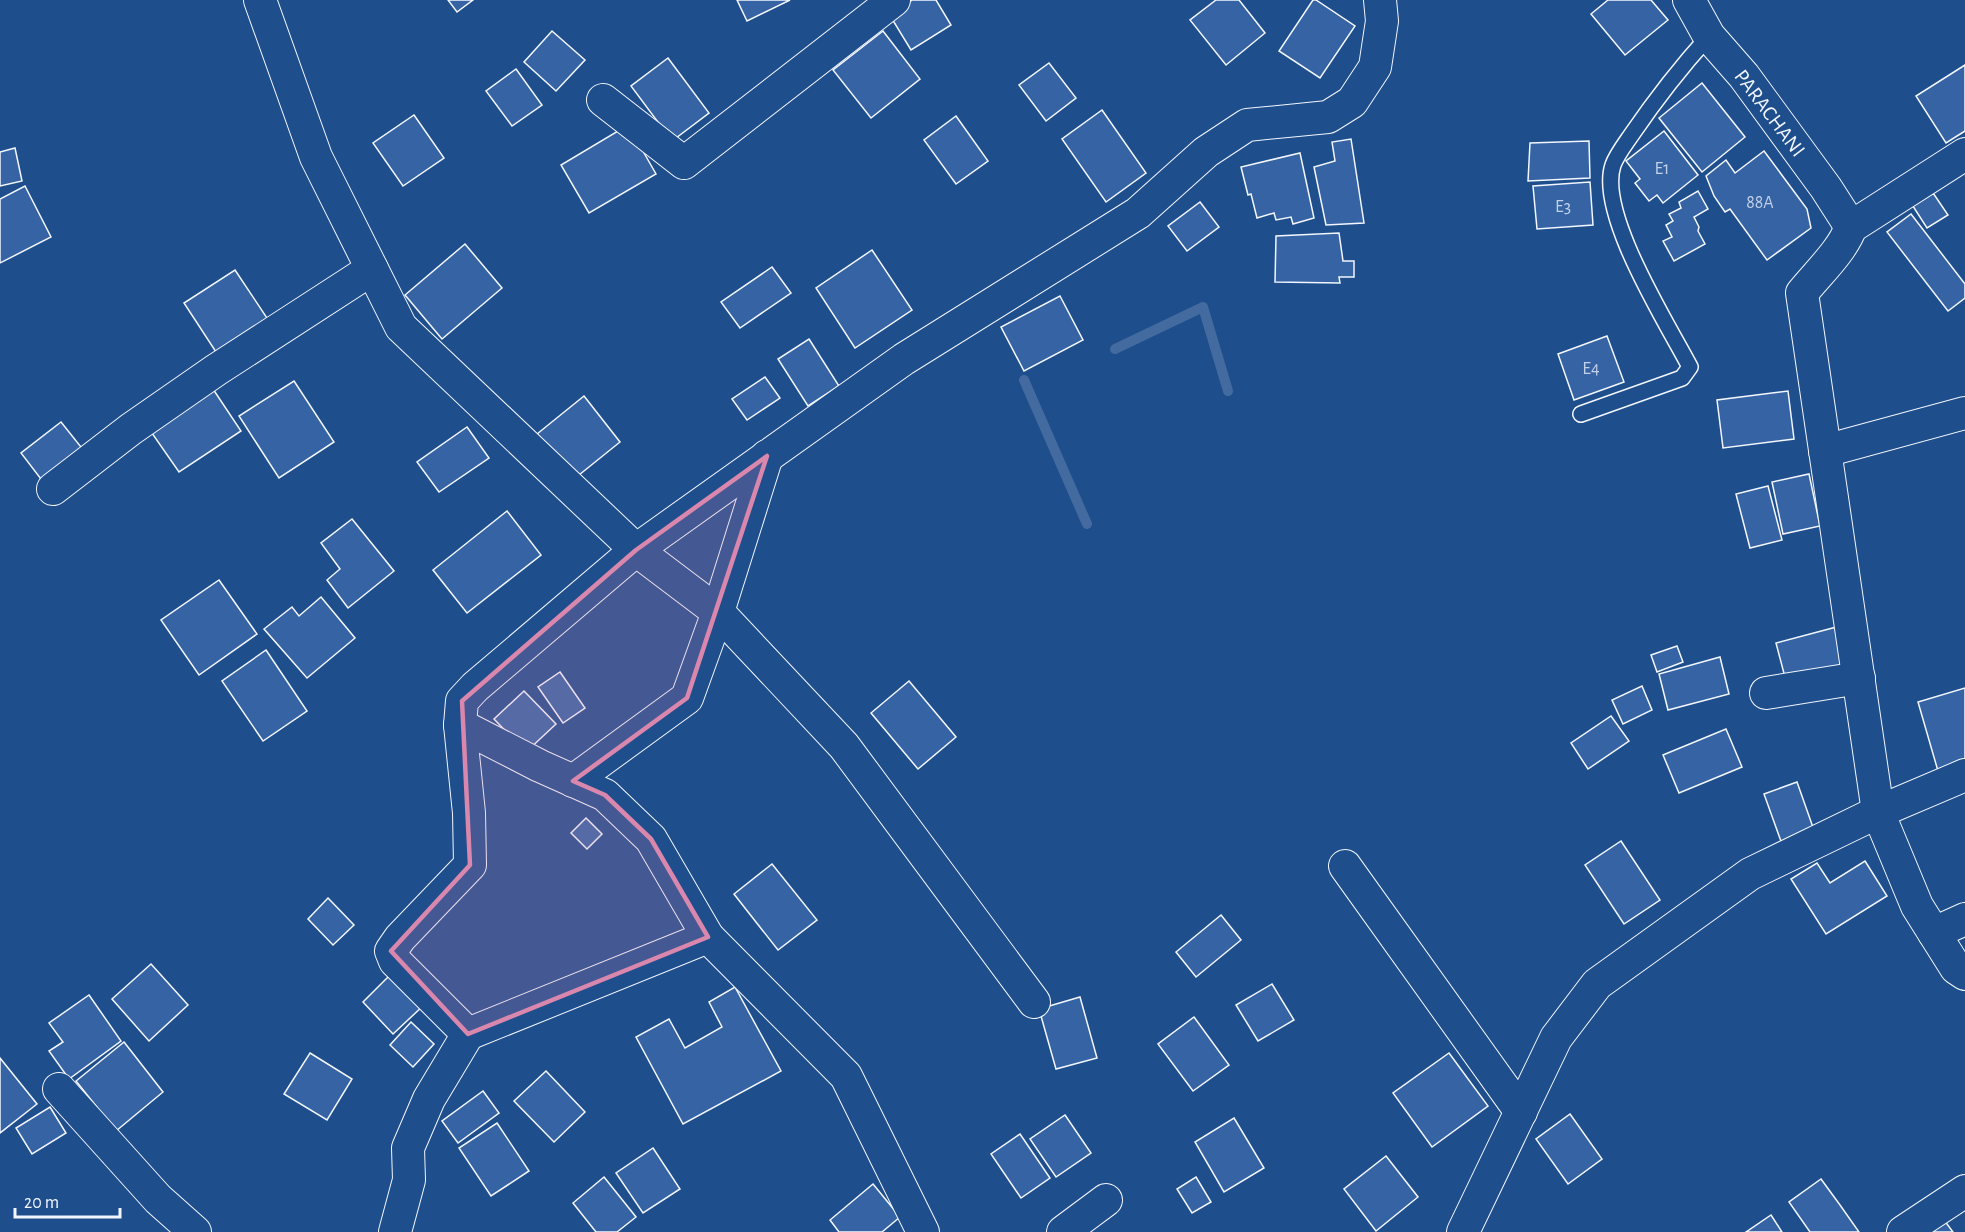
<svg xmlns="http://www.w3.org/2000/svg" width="1965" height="1232" viewBox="0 0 1965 1232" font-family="'Alegreya Sans',sans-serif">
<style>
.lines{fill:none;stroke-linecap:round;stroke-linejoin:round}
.stream{stroke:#446ba0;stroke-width:10}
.building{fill:#3563a3;stroke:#f2f6ff;stroke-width:1.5}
.lane-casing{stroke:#f2f6ff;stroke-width:18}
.street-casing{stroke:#f2f6ff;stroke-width:34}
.lane{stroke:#1f4e8c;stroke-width:15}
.street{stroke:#1f4e8c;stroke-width:32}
.marked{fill:#da87ad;fill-opacity:0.2;stroke:#da87ad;stroke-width:4.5;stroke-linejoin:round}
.labels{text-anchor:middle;stroke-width:4.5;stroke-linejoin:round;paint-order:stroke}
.number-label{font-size:18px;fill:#c3d1e8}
.street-label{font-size:21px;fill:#f2f6ff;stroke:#1f4e8c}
</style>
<rect width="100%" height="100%" fill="#1f4e8c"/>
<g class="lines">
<!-- stream -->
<g class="stream">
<path d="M1115,349L1203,307L1228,391"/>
<path d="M1024,380L1087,524"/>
</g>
</g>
<!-- building -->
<g class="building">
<path d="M448,0H473L457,12Z"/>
<path d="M737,0H790L747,21Z"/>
<path d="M912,0H936L951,25L911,50L889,14Z"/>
<path d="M1216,0H1239L1265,33L1226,65L1190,20Z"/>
<path d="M1313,0H1316L1355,26L1320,78L1279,51Z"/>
<path d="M1608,0H1651L1668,20L1625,55L1591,14Z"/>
<path d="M552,31L585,60L556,91L524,62Z"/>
<path d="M883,31L920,79L871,118L833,70Z"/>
<path d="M668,58L709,113L672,141L631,86Z"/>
<path d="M1049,63L1076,98L1046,121L1019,85Z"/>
<path d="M1965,65V131L1946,143L1916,96Z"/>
<path d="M516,69L542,105L512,126L486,91Z"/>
<path d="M1702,83L1745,137L1702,172L1659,118Z"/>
<path d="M1102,110L1146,173L1106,202L1062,139Z"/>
<path d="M414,115L444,158L403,186L373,143Z"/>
<path d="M956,116L988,161L956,184L924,140Z"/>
<path d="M628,125L656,174L589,213L561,165Z"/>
<path d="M1664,131L1698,175L1663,203L1657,195L1649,201L1635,183L1640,179L1626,161Z"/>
<path d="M1351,139L1364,223L1326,225L1314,167L1335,161L1332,142Z"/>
<path d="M1589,141L1590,178L1528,181L1530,143Z"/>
<path d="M15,148L22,181L0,186V152Z"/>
<path d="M1764,151L1807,209L1811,228L1767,260L1730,209L1725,212L1714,196L1706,176L1726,160L1735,173Z"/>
<path d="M1300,153L1314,218L1293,224L1291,217L1276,220L1274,213L1257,218L1251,194L1248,195L1241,167Z"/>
<path d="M1590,182L1593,225L1537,229L1533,186Z"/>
<path d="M25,186L51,237L0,263V199Z"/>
<path d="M1929,187L1948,215L1927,228L1909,200Z"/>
<path d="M1698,191L1708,209L1694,217L1699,227L1698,231L1705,244L1674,261L1663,241L1672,237L1666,225L1673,221L1669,214L1681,208L1679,202Z"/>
<path d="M1200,202L1219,227L1187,251L1168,226Z"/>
<path d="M1911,214L1965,284V298L1948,311L1887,232Z"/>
<path d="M1339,233L1343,261H1354V277H1339L1340,283L1275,282L1276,236Z"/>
<path d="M465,244L502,288L442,339L405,295Z"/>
<path d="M872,250L912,310L855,348L816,288Z"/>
<path d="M772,267L791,293L740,328L721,302Z"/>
<path d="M235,270L267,318L216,352L184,303Z"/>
<path d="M1060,296L1083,340L1024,371L1001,327Z"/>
<path d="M1607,336L1624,382L1574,400L1558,354Z"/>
<path d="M809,339L839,386L808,406L778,359Z"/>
<path d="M765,377L780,398L747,420L732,399Z"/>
<path d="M294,381L334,442L279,478L239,416Z"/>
<path d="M209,383L241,431L179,472L147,426Z"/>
<path d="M1788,391L1794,439L1723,448L1717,400Z"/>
<path d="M584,396L620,442L574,479L537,434Z"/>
<path d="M61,422L85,452L44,483L21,453Z"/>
<path d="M467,427L489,458L439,492L417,462Z"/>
<path d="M1809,474L1820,526L1783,534L1772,482Z"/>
<path d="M1768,486L1782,540L1750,548L1736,494Z"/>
<path d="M507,511L541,555L467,613L433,570Z"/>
<path d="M352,519L394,571L348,608L327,580L340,569L321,543Z"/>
<path d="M219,580L257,634L199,675L161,620Z"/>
<path d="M321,597L355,638L307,678L264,629L292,607L299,616Z"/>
<path d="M1844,625L1854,664L1786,681L1776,643Z"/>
<path d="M1677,646L1683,662L1657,672L1651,655Z"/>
<path d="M266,650L307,711L263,741L222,681Z"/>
<path d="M1720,657L1729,694L1668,710L1659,674Z"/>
<path d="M560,672L585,708L563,723L538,687Z"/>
<path d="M909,681L956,737L918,769L871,713Z"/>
<path d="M1642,686L1652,710L1623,724L1612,700Z"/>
<path d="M1965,688V763L1938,771L1918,702Z"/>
<path d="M524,691L556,724L526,752L494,719Z"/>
<path d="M1611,716L1629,741L1588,769L1571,743Z"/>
<path d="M1726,729L1742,767L1679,793L1663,755Z"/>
<path d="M1797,782L1815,833L1782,844L1764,794Z"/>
<path d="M586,818L602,834L587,849L571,833Z"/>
<path d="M1621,841L1660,900L1624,924L1585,865Z"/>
<path d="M1865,861L1887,896L1826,934L1791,879L1817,863L1830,883Z"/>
<path d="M772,864L817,920L778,950L734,894Z"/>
<path d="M328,898L354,925L333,945L308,919Z"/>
<path d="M1221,915L1241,940L1196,977L1176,952Z"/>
<path d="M151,964L188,1005L149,1041L112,999Z"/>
<path d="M394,971L425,1004L393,1034L363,1002Z"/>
<path d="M1272,984L1294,1020L1258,1041L1236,1005Z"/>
<path d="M735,987L781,1071L683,1124L636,1037L669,1019L685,1048L722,1027L709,1002Z"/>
<path d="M89,995L121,1041L69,1079L49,1051L63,1042L49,1023Z"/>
<path d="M1080,997L1097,1058L1056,1069L1039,1009Z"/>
<path d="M1194,1017L1229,1065L1193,1091L1158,1044Z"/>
<path d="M411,1022L434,1044L413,1067L390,1045Z"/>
<path d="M124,1042L163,1092L116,1131L76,1081Z"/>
<path d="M310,1053L352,1079L327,1120L284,1094Z"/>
<path d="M1449,1053L1488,1106L1432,1147L1393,1093Z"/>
<path d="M0,1058L37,1104L0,1133Z"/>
<path d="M546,1071L585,1112L554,1142L514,1101Z"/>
<path d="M483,1091L499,1113L458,1143L442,1121Z"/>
<path d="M50,1107L66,1133L32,1154L16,1128Z"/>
<path d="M1570,1114L1602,1159L1568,1184L1536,1139Z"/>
<path d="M1065,1115L1091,1153L1056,1177L1030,1139Z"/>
<path d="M1234,1118L1264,1168L1224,1192L1195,1142Z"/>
<path d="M497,1123L529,1171L491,1196L459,1148Z"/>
<path d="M1020,1134L1050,1178L1021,1198L991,1154Z"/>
<path d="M653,1148L680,1189L643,1213L616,1173Z"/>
<path d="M1386,1156L1418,1197L1376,1231L1344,1189Z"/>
<path d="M604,1177L636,1217L617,1232H596L573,1203Z"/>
<path d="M1196,1177L1211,1202L1192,1213L1177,1189Z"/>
<path d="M1821,1179L1840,1205L1859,1232H1810L1789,1202Z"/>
<path d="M873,1184L900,1217L882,1232H839L830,1220Z"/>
<path d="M1771,1215L1782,1232H1746Z"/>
<path d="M1944,1220L1953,1232H1928Z"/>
</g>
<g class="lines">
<defs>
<path id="lane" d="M1581,414L1682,378L1690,367C1667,323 1597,213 1613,165C1617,154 1626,143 1632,134C1656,99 1681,67 1709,36"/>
<g id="street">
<path d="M260,0L316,157L401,327L636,550L718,612L844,746L1034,1002"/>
<path d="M1689,0L1709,36L1744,76L1826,188L1851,227"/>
<path d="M603,100L684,163L894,0"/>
<path d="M1965,154L1851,227C1842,251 1819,272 1802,293L1878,812L1917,906L1956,968L1965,974"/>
<path d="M1825,451L1965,413"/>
<path d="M53,489L131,429L216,370L372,269"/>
<path d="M1766,693L1859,678"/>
<path d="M460,725L540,766L605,795L651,839L708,937L846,1076L923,1232"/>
<path d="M573,781L687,698L718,612L767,456"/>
<path d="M1345,866L1521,1112"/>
<path d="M1934,933L1965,919"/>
<path d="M468,1034L708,937"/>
<path d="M59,1089L158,1199L195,1232"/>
<path d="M395,1232L409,1180L408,1148L429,1099L468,1034L395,961L391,951L400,938L470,865L469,813L460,725L462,701L475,687L636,550L904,359L1138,213L1206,152L1247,125L1328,117L1352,102L1375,67L1382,21L1380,0"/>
<path d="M1063,1232L1106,1200"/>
<path d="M1463,1232L1556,1038L1597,984L1750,874L1878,812L1965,775"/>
<path d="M1903,1232L1965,1191"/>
</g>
</defs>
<!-- lane casing -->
<use href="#lane" class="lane-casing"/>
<!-- street casing -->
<use href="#street" class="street-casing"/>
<!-- lane -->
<use href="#lane" class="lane"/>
<!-- street -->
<use href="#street" class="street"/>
</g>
<!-- marked area -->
<path class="marked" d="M767,456L687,698L573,781L605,795L651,839L708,937L468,1034L391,951L470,865L462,701L636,550Z"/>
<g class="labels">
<!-- number labels -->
<g class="number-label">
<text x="1662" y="174">E1</text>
<text x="1760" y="208">88A</text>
<text x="1563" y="212">E3</text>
<text x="1591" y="374">E4</text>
</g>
<!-- street labels -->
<g class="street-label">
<text transform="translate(1770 113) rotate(53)" y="7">PARACHANI</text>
</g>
</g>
<!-- scale -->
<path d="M15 1208v9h105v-9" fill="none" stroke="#f2f6ff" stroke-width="3"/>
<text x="24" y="1208" font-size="18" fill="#f2f6ff" stroke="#1f4e8c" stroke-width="4.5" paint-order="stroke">20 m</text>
</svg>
